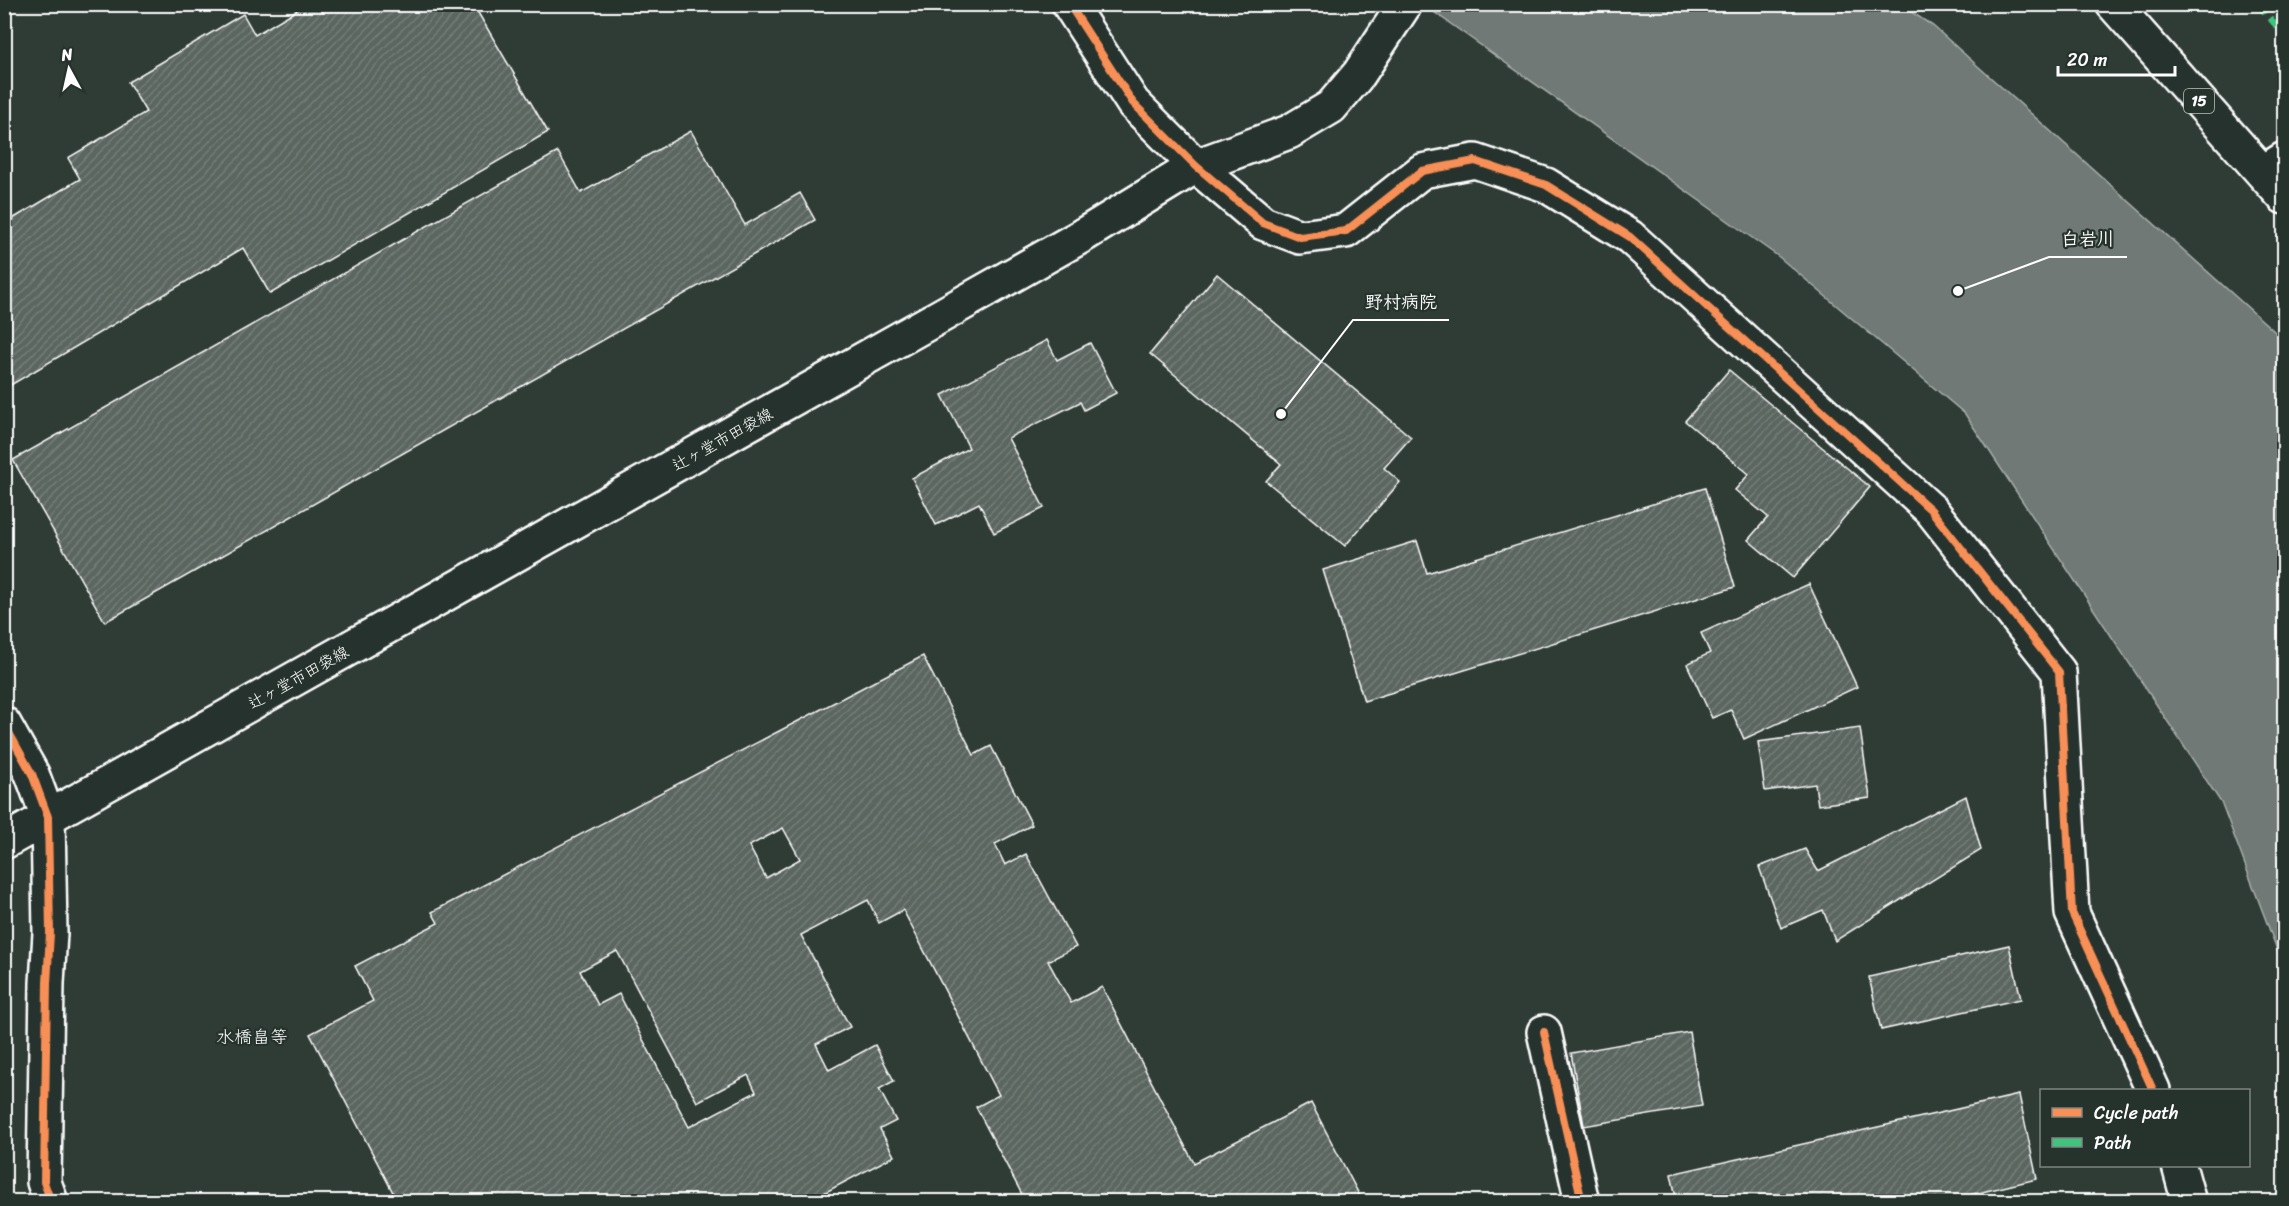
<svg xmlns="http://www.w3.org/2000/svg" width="2289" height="1206" viewBox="0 0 2289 1206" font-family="Sriracha,'Klee One',sans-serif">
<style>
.water{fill:#707975;stroke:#a9afac;stroke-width:1.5}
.building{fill:url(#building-hatch);stroke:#fff;stroke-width:1.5;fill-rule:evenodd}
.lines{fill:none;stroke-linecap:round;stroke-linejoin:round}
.street-casing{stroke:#fff;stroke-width:38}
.secondary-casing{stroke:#fff;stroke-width:38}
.primary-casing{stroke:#fff;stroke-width:38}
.street{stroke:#26332d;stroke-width:33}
.secondary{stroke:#26332d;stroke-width:33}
.primary{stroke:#26332d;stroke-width:33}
.quiet{stroke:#40c37c;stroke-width:6;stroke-dasharray:12 6;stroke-linecap:butt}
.cycleway-casing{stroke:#26332d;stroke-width:11}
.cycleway{stroke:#f78f57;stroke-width:8}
.labels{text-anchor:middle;stroke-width:4.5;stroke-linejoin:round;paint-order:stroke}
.shield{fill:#26332d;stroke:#bec2c0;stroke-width:1.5}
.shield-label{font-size:15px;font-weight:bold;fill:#fff}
.street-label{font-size:16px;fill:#fff;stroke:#26332d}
.neighbourhood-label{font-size:18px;fill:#fff;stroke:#26332d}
.leader{fill:none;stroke:#fff;stroke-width:2}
.callout-dot{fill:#fff;stroke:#26332d;stroke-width:2}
.callout-label{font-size:18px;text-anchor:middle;font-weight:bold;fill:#fff;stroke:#26332d;stroke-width:4.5;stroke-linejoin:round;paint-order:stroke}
</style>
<defs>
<pattern id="building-hatch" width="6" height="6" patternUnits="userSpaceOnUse" patternTransform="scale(1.5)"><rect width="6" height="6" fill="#5b6661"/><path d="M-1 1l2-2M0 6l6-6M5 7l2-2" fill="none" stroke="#747d79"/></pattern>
</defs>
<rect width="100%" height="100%" fill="#2f3b35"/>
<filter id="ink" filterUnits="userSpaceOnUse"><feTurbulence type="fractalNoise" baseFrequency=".0167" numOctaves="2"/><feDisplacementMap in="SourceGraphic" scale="12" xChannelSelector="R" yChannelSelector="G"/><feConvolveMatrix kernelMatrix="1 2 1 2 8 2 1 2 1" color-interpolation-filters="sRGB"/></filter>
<g filter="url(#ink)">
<!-- water -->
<path class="water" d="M1424,5H1901L1933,26L2274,331L2284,343V968L2222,804L1965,414L1779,257Z"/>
<!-- building -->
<g class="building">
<path d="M307,4H473L548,132L270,294L243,248L4,389V224L80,179L68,158L146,112L128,82L243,14L255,35Z"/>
<path d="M691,131L745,225L800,193L815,220L105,622L13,460L558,152L581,193Z"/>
<path d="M1217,274L1411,437L1384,468L1400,482L1345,546L1266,481L1281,464L1150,354Z"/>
<path d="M1047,340L1057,360L1090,343L1116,393L1084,410L1080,402L1008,438L1044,508L994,533L979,503L936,525L912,478L969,448L942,395Z"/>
<path d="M1729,370L1870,487L1793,578L1748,540L1768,517L1735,490L1749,474L1685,421Z"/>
<path d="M1705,488L1735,587L1364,701L1323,570L1417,541L1427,573Z"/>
<path d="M1809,584L1857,687L1744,739L1731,710L1712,718L1687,664L1710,653L1701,633Z"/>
<path d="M923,656L974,755L991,746L1032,825L995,844L1005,865L1026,854L1076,947L1048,961L1071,1003L1102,987L1194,1163L1311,1103L1363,1202H1026L976,1107L999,1095L903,910L879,923L868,900L801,935L850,1027L816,1044L829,1070L875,1045L894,1081L879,1089L896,1121L880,1129L894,1156L807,1202H398L310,1034L373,1001L355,966L438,923L432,912ZM783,828L800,859L766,878L749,846ZM617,951L697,1102L748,1075L756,1092L689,1127L619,994L598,1005L580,971Z"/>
<path d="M1860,728L1870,798L1818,805L1815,784L1765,791L1758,742Z"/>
<path d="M1966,796L1981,850L1835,941L1823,910L1781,928L1759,867L1805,849L1818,871Z"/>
<path d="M2009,945L2021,999L1881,1030L1869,977Z"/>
<path d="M1689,1032L1702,1106L1584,1126L1571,1053Z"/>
<path d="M2019,1095L2037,1179L1940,1202H1677L1671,1174Z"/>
</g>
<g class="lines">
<defs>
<g id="street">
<path d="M1069,4L1133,103L1196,166L1263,223L1300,237L1346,231L1422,171L1475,161L1546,185L1630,237L1931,510L2059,672L2072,913L2153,1090"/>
<path d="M2264,172L2284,159"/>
<path d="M4,724L32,774L48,817L50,933L47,983L44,1182L51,1202"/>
<path d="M1544,1032L1582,1202"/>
<path d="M2179,1166L2189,1202"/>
</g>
<path id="secondary" d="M4,842L944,314L1080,237L1196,166L1289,132L1331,107L1359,74L1405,4"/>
<path id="primary" d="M2113,4L2284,197"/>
</defs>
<!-- street casing -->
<use href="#street" class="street-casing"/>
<!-- secondary casing -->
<use href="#secondary" class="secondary-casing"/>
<!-- primary casing -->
<use href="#primary" class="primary-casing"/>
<!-- street -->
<use href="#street" class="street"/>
<!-- secondary -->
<use href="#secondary" class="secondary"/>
<!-- primary -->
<use href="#primary" class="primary"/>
<!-- quiet -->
<path class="quiet" d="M2258,4L2284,35"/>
<defs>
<g id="cycleway">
<path d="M1069,4L1133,103L1196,166L1263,223L1300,237L1346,231L1422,171L1475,161L1546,185L1630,237L1931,510L2059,672L2072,913L2153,1090"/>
<path d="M4,724L32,774L48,817L50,933L47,983L44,1182L51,1202"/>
<path d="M1544,1032L1582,1202"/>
</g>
</defs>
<!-- cycleway casing -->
<use href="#cycleway" class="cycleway-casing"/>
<!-- cycleway -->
<use href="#cycleway" class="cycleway"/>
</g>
</g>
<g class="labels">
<!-- shield labels -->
<rect class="shield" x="2184" y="89" width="30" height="24" rx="4.5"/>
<g class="shield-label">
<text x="2199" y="106">15</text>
</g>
<!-- street labels -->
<g class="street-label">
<text transform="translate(722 439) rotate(-29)" y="6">辻ヶ堂市田袋線</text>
<text transform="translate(298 677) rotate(-29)" y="6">辻ヶ堂市田袋線</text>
</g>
<!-- neighbourhood labels -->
<g class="neighbourhood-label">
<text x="252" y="1043">水橋畠等</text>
</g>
</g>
<!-- callouts -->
<path class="leader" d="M1958 291L2049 257H2127M1281 414L1353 320H1449"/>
<g class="callout-dot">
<circle cx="1958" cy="291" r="6"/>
<circle cx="1281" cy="414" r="6"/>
</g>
<g class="callout-label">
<text x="2088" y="245">白岩川</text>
<text x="1401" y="308">野村病院</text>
</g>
<!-- margin -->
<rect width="2289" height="1206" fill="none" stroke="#26332d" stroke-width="24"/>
<rect x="12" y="12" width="2265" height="1182" fill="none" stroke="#fff" stroke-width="2" filter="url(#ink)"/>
<!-- legend -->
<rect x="2040" y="1089" width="210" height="78" fill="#26332d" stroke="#7d8581" stroke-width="1.5"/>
<rect x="2052" y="1108" width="30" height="9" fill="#f78f57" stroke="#7d8581" stroke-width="1.5"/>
<text x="2094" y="1119" font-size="18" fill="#ffffff">Cycle path</text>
<rect x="2052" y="1138" width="30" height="9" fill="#40c37c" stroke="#7d8581" stroke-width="1.5"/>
<text x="2094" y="1149" font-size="18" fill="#ffffff">Path</text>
<!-- north arrow -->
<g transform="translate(69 69) rotate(352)" stroke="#26332d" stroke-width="4.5" paint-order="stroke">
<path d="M0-4.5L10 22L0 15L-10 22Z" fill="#ffffff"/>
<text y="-9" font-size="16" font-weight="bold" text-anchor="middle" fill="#ffffff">N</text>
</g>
<!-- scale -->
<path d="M2058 66v9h117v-9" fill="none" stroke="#ffffff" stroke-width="3"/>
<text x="2067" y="66" font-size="18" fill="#ffffff" stroke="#26332d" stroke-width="4.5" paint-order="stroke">20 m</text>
</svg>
